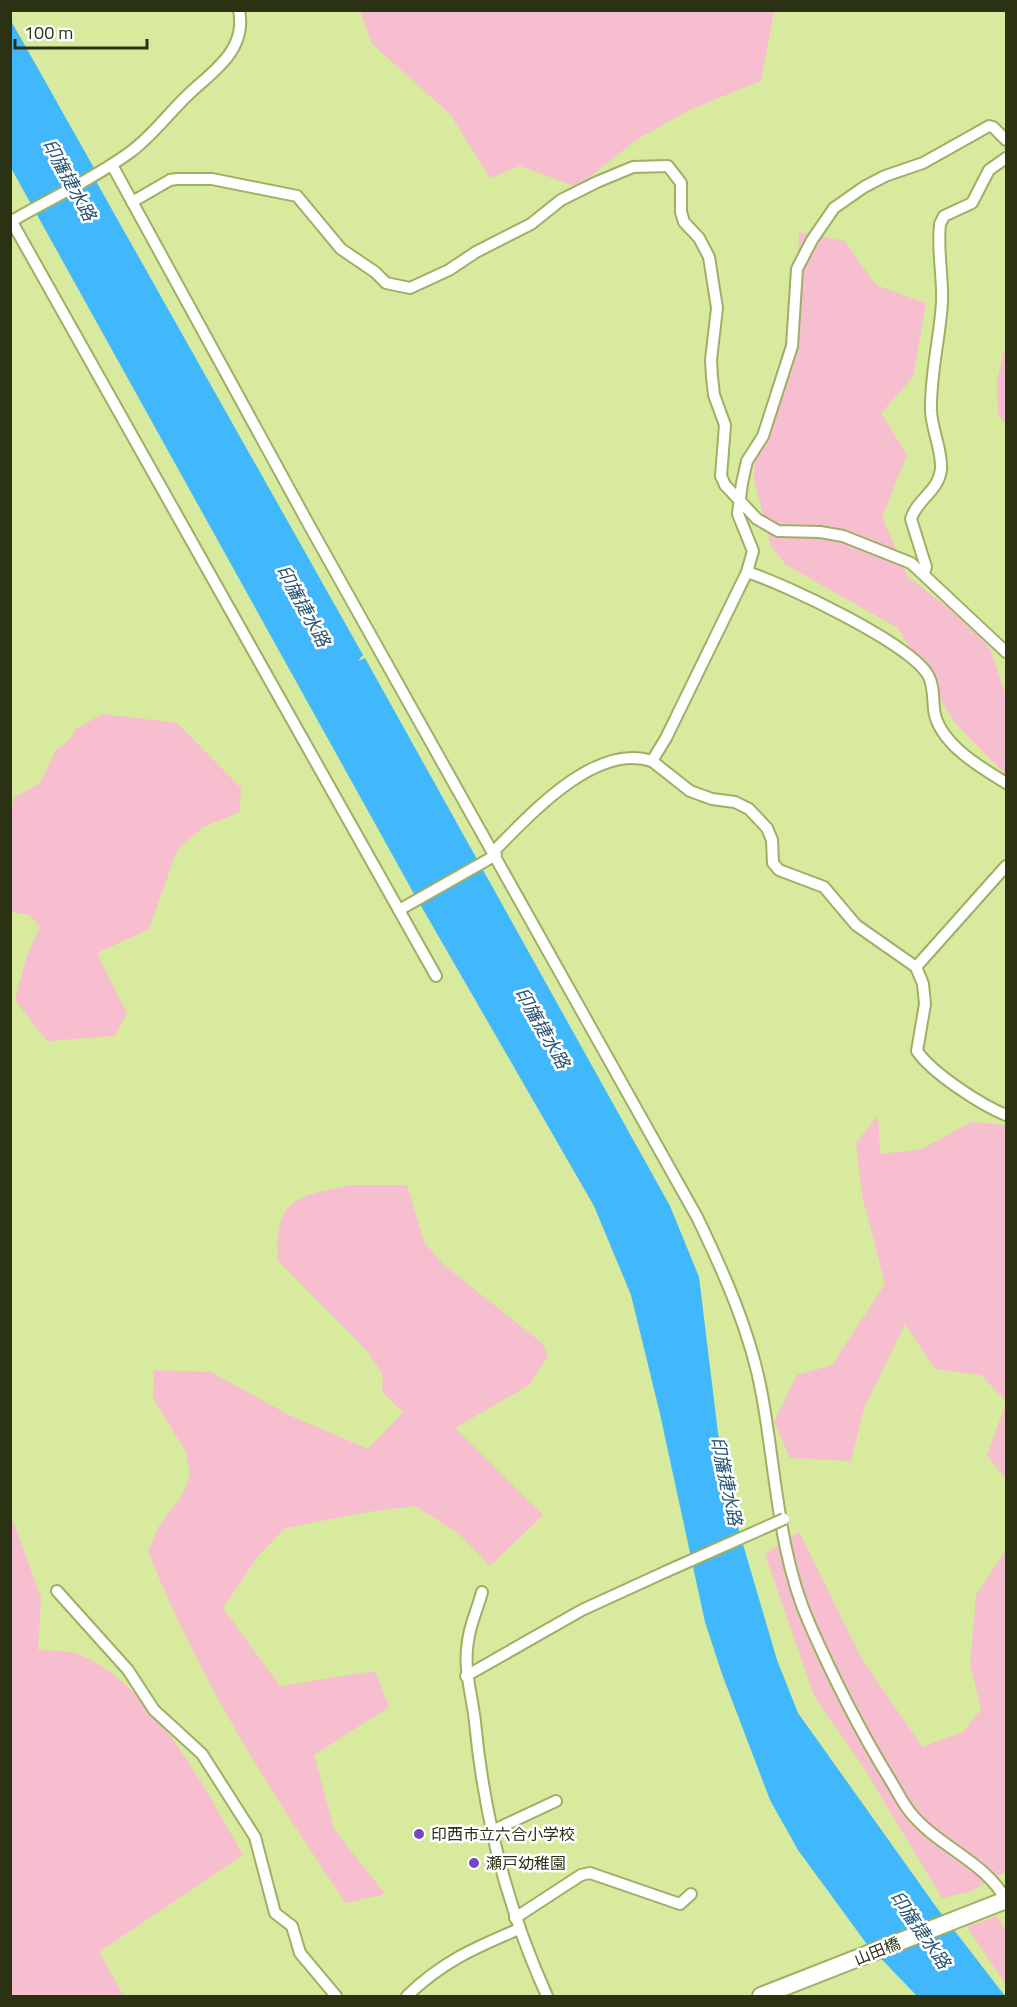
<svg xmlns="http://www.w3.org/2000/svg" width="1017" height="2007" viewBox="0 0 1017 2007" font-family="'Titillium Web','Noto Sans JP',sans-serif">
<style>
.green{fill:#f6becf}
.water{fill:#41b7fc}
.lines{fill:none;stroke-linecap:round;stroke-linejoin:round}
.minor-casing{stroke:#9faf65;stroke-width:14}
.tertiary-casing{stroke:#9faf65;stroke-width:15}
.primary-casing{stroke:#9faf65;stroke-width:20}
.minor{stroke:#fff;stroke-width:10}
.tertiary{stroke:#fff;stroke-width:12}
.primary{stroke:#fff;stroke-width:16}
.minor-bridge-casing{stroke:#9faf65;stroke-width:14;stroke-linecap:butt}
.minor-bridge{stroke:#fff;stroke-width:10}
.poi-dot{fill:#7846be;stroke:#fff;stroke-width:2}
.labels{text-anchor:middle;stroke-width:5;stroke-linejoin:round;paint-order:stroke}
.poi-label{font-size:16px;fill:#2b3213;stroke:#fff;text-anchor:start}
.street-label{font-size:16px;fill:#2b3213;stroke:#fff}
.water-label{font-size:18px;font-style:italic;fill:#255370;stroke:#fff}
</style>
<rect width="100%" height="100%" fill="#d8ea9d"/>
<!-- green -->
<g class="green">
<path d="M360,11H774L761,81L689,110L636,140L577,187L520,166L490,178L450,114L372,44Z"/>
<path d="M799,232L844,241L876,285L926,303L913,377L881,413L907,455L882,517L908,577L954,612L990,648L1006,696V775L955,723L898,628L786,565L771,546L754,479L755,444L797,302Z"/>
<path d="M1006,342V424L998,415L997,380Z"/>
<path d="M103,714L177,723L241,788L240,812L203,827L177,850L149,929L97,953L127,1013L115,1036L47,1041L15,1000L27,956L40,927L30,915L11,912L10,819L14,798L40,783L56,750L69,740L77,728Z"/>
<path d="M878,1115L880,1154L922,1149L971,1122L1006,1125V1401L981,1375L935,1369L905,1324L864,1408L851,1461L790,1458L774,1422L797,1375L832,1365L885,1284L862,1195L856,1143Z"/>
<path d="M352,1185H407L424,1242L444,1265L543,1344L548,1356L529,1385L455,1428L543,1515L490,1566L458,1533L415,1506L368,1512L285,1528L258,1556L223,1608L280,1686L375,1671L389,1707L314,1755L334,1829L385,1894L346,1903C270,1792 198,1677 148,1551L159,1526L183,1494L190,1475L186,1452L153,1398L154,1370L211,1372L289,1415L368,1449L403,1412L382,1392L383,1375L368,1352L278,1261C274,1196 299,1196 352,1185Z"/>
<path d="M1006,1403V1480L987,1455Z"/>
<path d="M10,1512L41,1598L38,1650C50,1651 65,1650 75,1653C149,1679 206,1790 243,1855L99,1952L124,1996H11Z"/>
<path d="M799,1532L862,1659L922,1747L963,1732L981,1709L970,1664L976,1595L1006,1550V1871L972,1891L942,1898L864,1768L814,1696L765,1554Z"/>
<path d="M996,1916L1006,1929V1985L967,1927Z"/>
</g>
<!-- water -->
<path class="water" d="M10,19L94,168L97,183L363,655L358,661L365,658L670,1206L699,1277L718,1433L735,1517L777,1660L798,1713L937,1908L1005,1996H917L866,1943L798,1850L770,1800L722,1674L705,1622L660,1414L631,1295L594,1206L413,892L11,168Z"/>
<g class="lines">
<defs>
<g id="minor">
<path d="M112,165L309,525L697,1217C724,1273 751,1333 762,1395C776,1471 778,1554 810,1625C833,1677 859,1729 889,1778C896,1789 902,1802 910,1812C938,1847 985,1861 1006,1900"/>
<path d="M132,202L170,180L177,179H212L297,196L341,249L375,272L386,283L410,288L449,270L476,252L531,224L561,200L597,182L633,167L668,166L681,183V212L684,222L699,238L709,257L717,308L711,360L712,377L714,395L725,425L721,476L725,485L757,519L778,531L820,532L843,536L911,563L1006,652"/>
<path d="M10,222C49,199 92,180 129,153C153,136 169,112 191,92C215,70 247,49 239,10"/>
<path d="M12,222L436,976"/>
<path d="M747,572C785,584 909,643 928,675C935,687 932,703 935,715C943,746 982,768 1006,783"/>
<path d="M924,573L926,567L911,519C917,499 939,491 941,469C942,449 932,431 931,411C930,374 940,338 942,302C943,276 937,250 940,224L944,216L972,203L989,170L1006,158"/>
<path d="M652,761L690,791L712,799L735,802L749,809L767,828L772,840L773,863L779,870L824,887L856,925L916,967L923,984L925,1004L917,1051C932,1073 981,1105 1006,1115"/>
<path d="M494,851C530,815 595,742 652,761L666,738L747,572L753,551L738,514L742,483L747,461L763,436L792,346L797,269L812,240L834,208L864,187L885,176L923,163L989,126L993,127L1006,140"/>
<path d="M399,910L496,855"/>
<path d="M916,967L1006,866"/>
<path d="M57,1591L128,1670L154,1710L202,1754L255,1837L275,1913L292,1926L300,1953L336,1996"/>
<path d="M482,1592C478,1608 470,1624 468,1641C463,1669 472,1694 475,1722C484,1817 508,1910 547,1996"/>
<path d="M466,1676L582,1610L665,1572"/>
<path d="M494,1830L556,1801"/>
<path d="M515,1918L581,1875L590,1873L680,1904L691,1894"/>
<path d="M407,1996C442,1962 474,1948 519,1929"/>
</g>
<path id="tertiary" d="M10,220L12,222"/>
<path id="primary" d="M761,1996L1006,1900"/>
</defs>
<!-- minor casing -->
<use href="#minor" class="minor-casing"/>
<!-- tertiary casing -->
<use href="#tertiary" class="tertiary-casing"/>
<!-- primary casing -->
<use href="#primary" class="primary-casing"/>
<!-- minor -->
<use href="#minor" class="minor"/>
<!-- tertiary -->
<use href="#tertiary" class="tertiary"/>
<!-- primary -->
<use href="#primary" class="primary"/>
<defs>
<path id="minor-bridge" d="M665,1572L784,1519"/>
</defs>
<!-- minor-bridge casing -->
<use href="#minor-bridge" class="minor-bridge-casing"/>
<!-- minor-bridge -->
<use href="#minor-bridge" class="minor-bridge"/>
</g>
<!-- markers -->
<g class="poi-dot">
<circle cx="419" cy="1834" r="6"/>
<circle cx="474" cy="1863" r="6"/>
</g>
<g class="labels">
<!-- poi labels -->
<g class="poi-label">
<text x="431" y="1840">印西市立六合小学校</text>
<text x="486" y="1869">瀬戸幼稚園</text>
</g>
<!-- street labels -->
<g class="street-label">
<text transform="translate(877 1951) rotate(-22)" y="6">山田橋</text>
</g>
<!-- water labels -->
<g class="water-label">
<text transform="translate(69 180) rotate(61)" y="6">印旛捷水路</text>
<text transform="translate(303 606) rotate(61)" y="6">印旛捷水路</text>
<text transform="translate(542 1028) rotate(60)" y="6">印旛捷水路</text>
<text transform="translate(726 1481) rotate(78)" y="6">印旛捷水路</text>
<text transform="translate(920 1930) rotate(55)" y="6">印旛捷水路</text>
</g>
</g>
<!-- border -->
<rect width="1017" height="2007" fill="none" stroke="#2b3213" stroke-width="24"/>
<!-- scale -->
<path d="M15 39v9h132v-9" fill="none" stroke="#2b3213" stroke-width="3"/>
<text x="24" y="39" font-size="18" fill="#2b3213" stroke="#ffffff" stroke-width="4.5" paint-order="stroke">100 m</text>
</svg>
